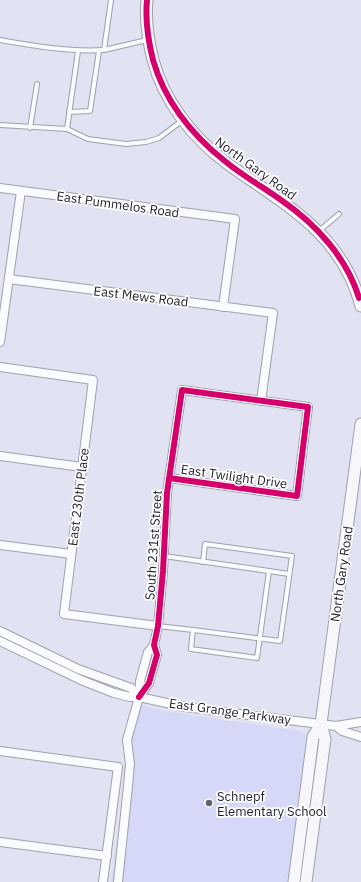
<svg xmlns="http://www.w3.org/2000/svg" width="361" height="882" viewBox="0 0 361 882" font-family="'IBM Plex Sans',sans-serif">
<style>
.built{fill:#d5d8f6}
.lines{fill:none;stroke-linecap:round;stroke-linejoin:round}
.service-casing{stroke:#a0a0ad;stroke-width:6}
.minor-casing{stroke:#a0a0ad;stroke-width:10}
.secondary-casing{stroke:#a0a0ad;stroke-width:13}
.service{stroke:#fafbfd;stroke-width:4}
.minor{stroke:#fafbfd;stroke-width:8}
.secondary{stroke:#f7f6fa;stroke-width:11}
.cycleway-casing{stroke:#fff;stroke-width:8}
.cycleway{stroke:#d6006c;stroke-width:6}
.poi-dot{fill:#626371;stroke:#fff;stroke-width:1.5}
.labels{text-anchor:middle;stroke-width:3.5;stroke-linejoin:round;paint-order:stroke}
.street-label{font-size:13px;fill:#1d1e2b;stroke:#fff}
.poi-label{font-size:13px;fill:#1d1e2b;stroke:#fff;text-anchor:start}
</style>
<rect width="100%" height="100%" fill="#e1e2f2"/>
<!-- built -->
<path class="built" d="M132,702L163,711L300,731L308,737L295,818V843L290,882H111L126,771L123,739Z"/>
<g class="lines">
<defs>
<g id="service">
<path d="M111,0L104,50L147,40"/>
<path d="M0,40C34,46 69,52 104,50"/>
<path d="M69,112L90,111L99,51"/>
<path d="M0,125L67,129L88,139L126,144L146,142L159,138L183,120"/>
<path d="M30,128L37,84"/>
<path d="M67,129L78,51"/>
<path d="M319,231L339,214"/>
<path d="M269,571L289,574"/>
<path d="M158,626L193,630L191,649L257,658L269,571L164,556"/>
<path d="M193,630L280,641L292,556L205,544L203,562"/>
</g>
<g id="minor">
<path d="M0,188L235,219L223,307"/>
<path d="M9,279L273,313L261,401"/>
<path d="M0,342L21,191"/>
<path d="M0,367L93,380L64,614L158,626"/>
<path d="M0,456L82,467"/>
<path d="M0,545L71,554"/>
<path d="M0,631L78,669L131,688L139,697"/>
<path d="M0,641L81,680L114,693L130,697H139L185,707L336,726L361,722"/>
<path d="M139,697L149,683L157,655L154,645L158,626L163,571L167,493L182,390L308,407L297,496L169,478"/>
<path d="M336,726L342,731L361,737"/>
<path d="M0,751L118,767L103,882"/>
<path d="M0,842L107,856"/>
<path d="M118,882L128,786L130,764L127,740L139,697L140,681L148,652L154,645"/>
</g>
<g id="secondary">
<path d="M147,0C145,20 148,40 153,60C164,102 194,139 228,164C285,205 342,233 361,306"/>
<path d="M294,882L313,737L321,724L361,424"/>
<path d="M306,882L325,739L321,724"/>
</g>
</defs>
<!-- service casing -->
<use href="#service" class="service-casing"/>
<!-- minor casing -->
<use href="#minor" class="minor-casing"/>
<!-- secondary casing -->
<use href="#secondary" class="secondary-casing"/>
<!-- service -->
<use href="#service" class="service"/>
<!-- minor -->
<use href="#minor" class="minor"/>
<!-- secondary -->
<use href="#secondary" class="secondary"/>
<defs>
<g id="cycleway">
<path d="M147,0C145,20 148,40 153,60C165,102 193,136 226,162C243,176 263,187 281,200C316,224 347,258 359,298"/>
<path d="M139,697L149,683L157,655L154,645L158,626L163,571L167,493L182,390L308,407L297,496L169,478"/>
</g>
</defs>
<!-- cycleway casing -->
<use href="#cycleway" class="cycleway-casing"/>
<!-- cycleway -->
<use href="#cycleway" class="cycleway"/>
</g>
<!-- markers -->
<circle class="poi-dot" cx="209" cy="803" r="4"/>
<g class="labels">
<!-- street labels -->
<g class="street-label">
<text transform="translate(256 168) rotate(36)" y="5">North Gary Road</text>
<text transform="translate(118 204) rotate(8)" y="5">East Pummelos Road</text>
<text transform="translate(141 296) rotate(7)" y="5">East Mews Road</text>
<text transform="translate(234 476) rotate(8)" y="5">East Twilight Drive</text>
<text transform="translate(78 497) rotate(-83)" y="5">East 230th Place</text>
<text transform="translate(153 545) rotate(-86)" y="5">South 231st Street</text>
<text transform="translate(341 574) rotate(-82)" y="5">North Gary Road</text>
<text transform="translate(230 711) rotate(8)" y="5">East Grange Parkway</text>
</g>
<!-- poi labels -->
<g class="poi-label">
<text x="217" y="801">Schnepf<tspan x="217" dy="15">Elementary School</tspan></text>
</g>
</g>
</svg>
